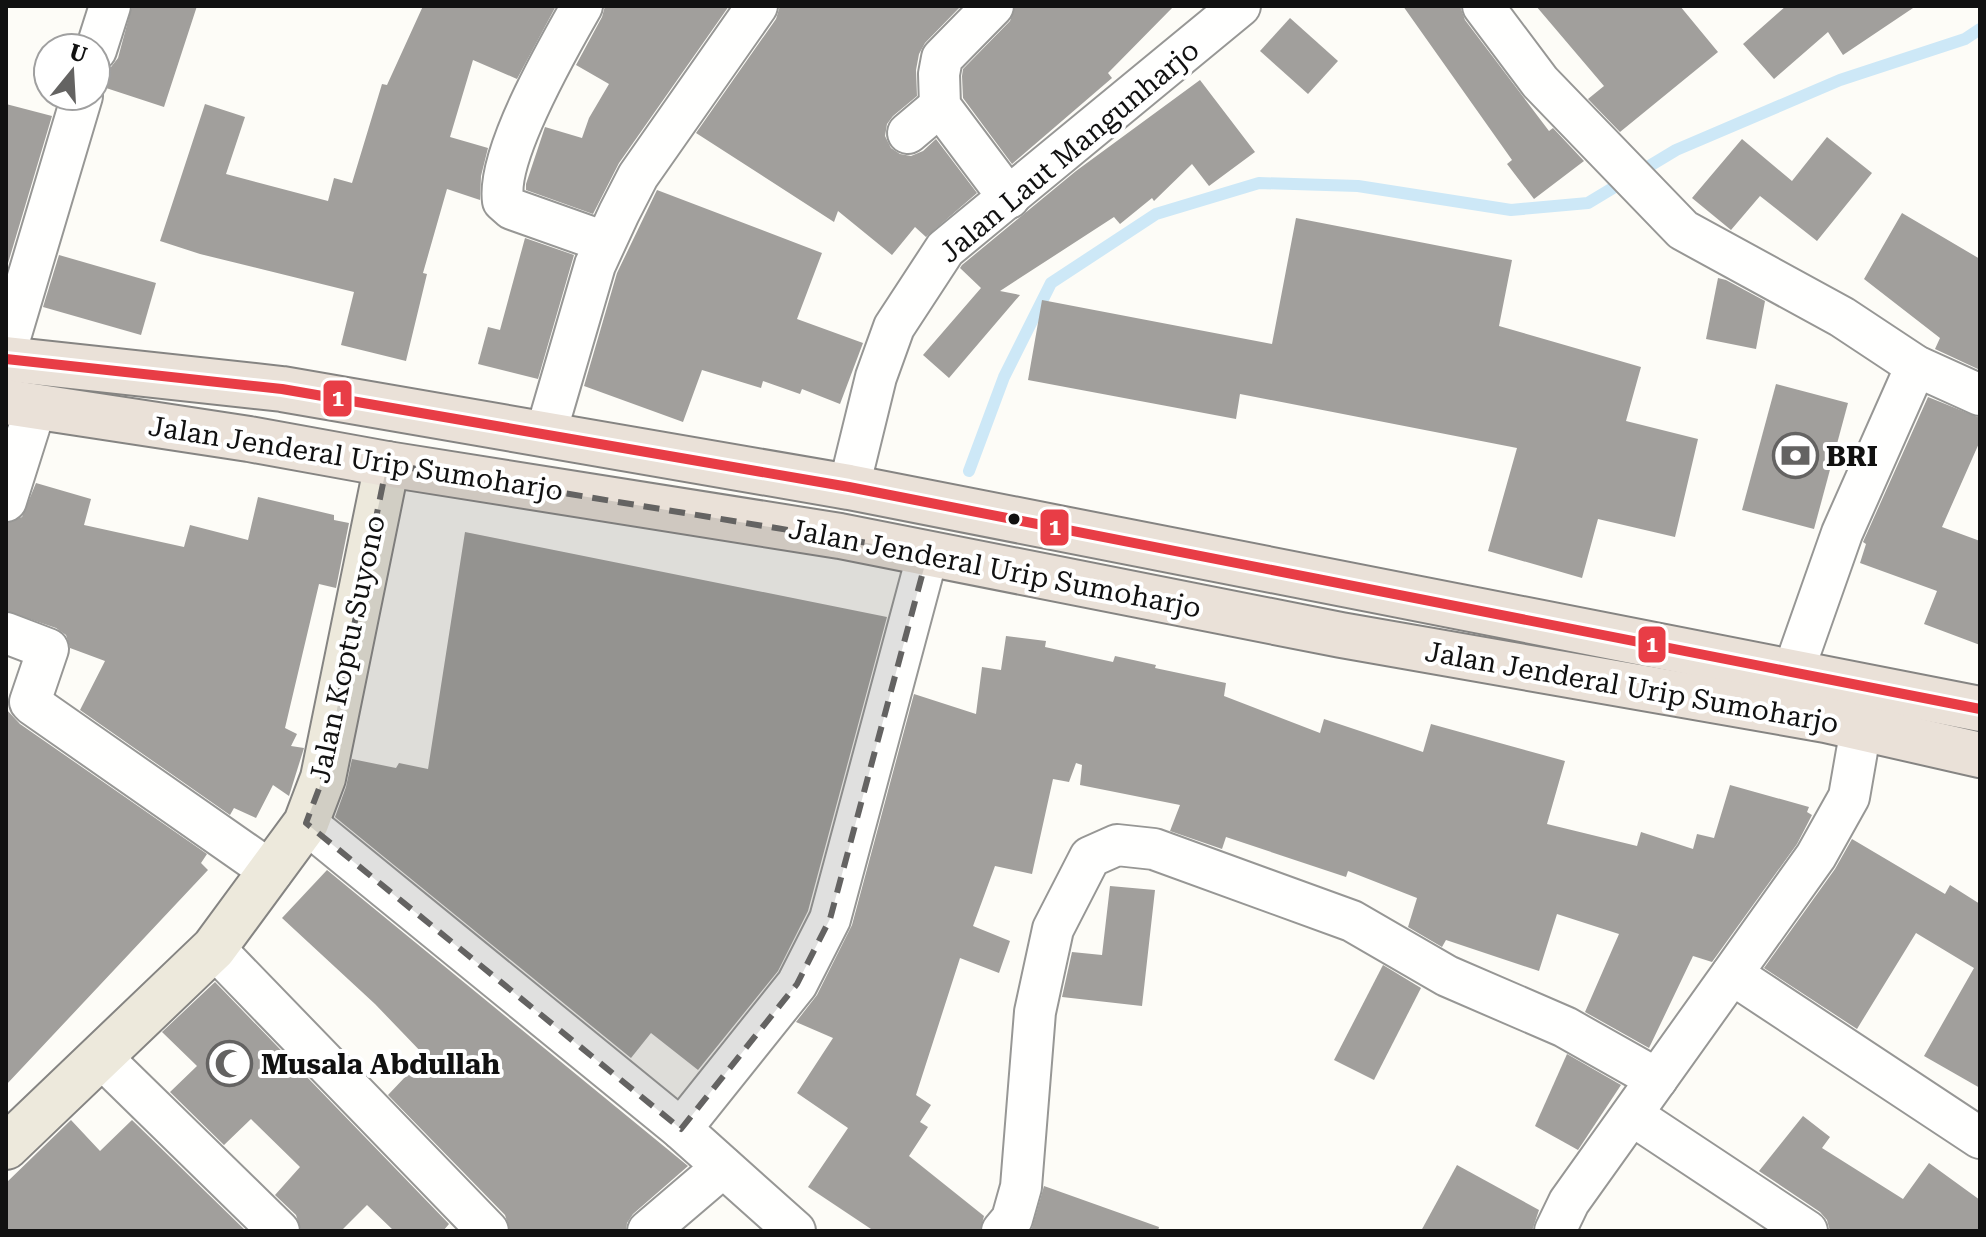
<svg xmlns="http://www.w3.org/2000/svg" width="1986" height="1237" viewBox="0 0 1986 1237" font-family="'Roboto Serif',serif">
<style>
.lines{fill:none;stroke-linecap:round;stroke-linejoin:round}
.stream{stroke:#cde8f7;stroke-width:12}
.building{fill:#a19f9c}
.minor-casing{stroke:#979795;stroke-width:44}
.major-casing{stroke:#858482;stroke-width:48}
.highway-casing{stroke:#858482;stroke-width:48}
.minor{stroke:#fffffe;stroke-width:40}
.major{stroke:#ede9dc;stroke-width:44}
.highway{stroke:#eae1d8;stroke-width:44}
.bus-1-casing{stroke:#fff;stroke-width:16}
.bus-1{stroke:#e83d46;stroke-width:10}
.marked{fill:#646362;fill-opacity:0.2;stroke:#646362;stroke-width:6;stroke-dasharray:16 10;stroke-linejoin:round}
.bus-dot{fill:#111;stroke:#fff;stroke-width:3}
.labels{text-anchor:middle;stroke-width:8;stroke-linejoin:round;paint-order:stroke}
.street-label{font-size:28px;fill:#111;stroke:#fff}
.poi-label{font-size:28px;font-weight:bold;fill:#111;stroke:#fff;text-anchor:start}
.line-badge{stroke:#fff;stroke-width:3}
.badge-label{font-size:22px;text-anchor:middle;font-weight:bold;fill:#fff}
</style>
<rect width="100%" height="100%" fill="#fdfcf7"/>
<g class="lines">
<!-- stream -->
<path class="stream" d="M969,471L1004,377L1051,283L1156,214L1259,183L1358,186L1511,210L1588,203L1676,150L1840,80L1965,39L1980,29"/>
</g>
<!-- building -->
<g class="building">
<path d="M132,6H197L164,107L103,87L96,78L98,72L111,67L118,58Z"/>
<path d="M423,6H556L517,79L473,60L450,137L488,148L481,176L480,200L447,189L423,273L427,274L406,361L341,345L354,292L200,254L160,241L205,104L245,117L226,174L328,201L334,178L352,183L382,84L387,85Z"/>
<path d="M605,6H729L619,163L593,214L526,190V184L545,127L582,138L589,118L609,84L576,65L602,17Z"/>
<path d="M780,6H961L925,43L919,54L916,70L917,96L893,116L887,124L885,136L891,148L900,154L911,156L923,151L936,139L977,193L926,237L915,227L892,255L838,211L834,222L696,133L776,19Z"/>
<path d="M1015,6H1174L1108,73L1112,78L1012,164L963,98L962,76L963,69L1010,21Z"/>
<path d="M1403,6H1460L1465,20L1549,131L1553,128L1584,161L1534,199L1507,164L1512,160Z"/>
<path d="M1536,6H1680L1718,52L1620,132L1588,99L1604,86Z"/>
<path d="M1786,6H1916L1843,55L1828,32L1774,79L1743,44Z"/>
<path d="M1290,18L1338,61L1308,94L1260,51Z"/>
<path d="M1200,80L1255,152L1209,186L1192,164L1154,201L1152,198L1120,224L1114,217L1000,291L1020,295L949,378L923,355L981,288L960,268L962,265L1076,171Z"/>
<path d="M6,104L52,116L6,270Z"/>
<path d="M1827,137L1872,173L1817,241L1760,196L1731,230L1692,198L1742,139L1792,181Z"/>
<path d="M657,190L822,253L797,319L863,343L840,404L802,389L800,394L763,381L761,388L702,370L683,422L584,386L617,273Z"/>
<path d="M1902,213L1980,259V370L1935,349L1940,338L1864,279Z"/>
<path d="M1296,218L1512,260L1499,326L1641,367L1626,421L1698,439L1675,537L1598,519L1582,578L1488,551L1517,448L1240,394L1236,419L1028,380L1042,300L1272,344Z"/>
<path d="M525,238L574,255L538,379L478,364L488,327L500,330Z"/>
<path d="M59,255L156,283L141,335L43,307Z"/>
<path d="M1718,278L1726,280L1765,301L1756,349L1706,339Z"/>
<path d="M1776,384L1848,403L1814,529L1742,510Z"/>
<path d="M1928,397L1980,418V441L1942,527L1980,541V645L1924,624L1937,591L1860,563L1866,544L1863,542Z"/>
<path d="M36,483L91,499L84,525L184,547L190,525L248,540L258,497L334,515V520L349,523L336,588L319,584L285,728L297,734L291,746L304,748L289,796L273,785L256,818L234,808L230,815L80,710L105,661L70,648L66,635L56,628L6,611V523L22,517Z"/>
<path d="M465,532L887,617L808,911L778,971L698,1070L651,1033L631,1058L335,817L346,787L352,759L396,768L399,763L428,769Z"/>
<path d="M1006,636L1046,641L1045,647L1113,662L1115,656L1156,665L1155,668L1226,683L1224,696L1320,733L1324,719L1423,752L1431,724L1565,761L1547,824L1637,846L1641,832L1693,849L1697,834L1714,838L1730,785L1809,807L1807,812L1812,815L1797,844L1712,962L1693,956L1649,1048L1585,1012L1619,934L1557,914L1539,971L1446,940L1442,947L1408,927L1417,898L1348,871L1346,877L1226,837L1222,849L1170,831L1180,805L1080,785L1082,765L1076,763L1069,782L1053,779L1032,874L995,866L973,926L1010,941L999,973L960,958L916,1095L931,1105L920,1122L928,1127L909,1156L984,1216L980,1231H874L808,1187L848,1128L797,1093L833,1038L796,1022L817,995L852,925L914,694L976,714L982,667L1001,670Z"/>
<path d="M6,709L20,724L207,854L201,863L208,870L6,1085Z"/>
<path d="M1852,839L1945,894L1950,885L1980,904V1088L1924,1056L1974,968L1916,933L1857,1029L1764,968L1835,869Z"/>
<path d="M327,870L688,1166L633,1214L627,1223L626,1231H510L505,1215L388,1095L425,1056L375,1004L282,918Z"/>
<path d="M1110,886L1155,890L1142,1006L1062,997L1072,952L1102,955Z"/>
<path d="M1383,965L1421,988L1374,1080L1334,1060Z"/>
<path d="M215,982L449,1224L443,1231H394L367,1205L341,1231H301L296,1215L275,1195L300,1167L251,1119L224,1145L170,1092L197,1066L162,1032Z"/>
<path d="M1567,1054L1621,1085L1578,1150L1535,1126Z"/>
<path d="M1803,1116L1830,1137L1822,1148L1903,1199L1929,1163L1980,1200V1231H1830L1827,1220L1820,1212L1759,1171Z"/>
<path d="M71,1120L100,1151L132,1120L246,1231H6V1183Z"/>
<path d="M1457,1165L1539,1210L1532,1231H1421Z"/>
<path d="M1044,1186L1159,1227L1158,1231H1031Z"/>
</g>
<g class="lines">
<defs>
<g id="minor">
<path d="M582,6C558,48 496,155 503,201L512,209L605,242"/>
<path d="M993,6L942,58L939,74L940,106L1009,198"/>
<path d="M1483,6L1540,82L1683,230L1842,317L1916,366L1980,395"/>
<path d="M96,50L110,6"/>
<path d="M908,133L940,106"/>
<path d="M6,351L82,96"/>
<path d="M545,436L595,265L619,213L638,176L757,6"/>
<path d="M849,487L876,377L894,327L945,249L1240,6"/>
<path d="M6,501L36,406"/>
<path d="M6,633L48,649L30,702L33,705L272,872"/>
<path d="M1793,672L1842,533L1916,366"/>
<path d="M306,823L681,1129L795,1231"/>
<path d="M214,948L488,1231"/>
<path d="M1732,974L1980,1138"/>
<path d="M100,1056L279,1231"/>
<path d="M1632,1115L1807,1231"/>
<path d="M681,1129L797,984L830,919L928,553"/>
<path d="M648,1231L723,1167"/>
<path d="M1002,1231L1012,1219L1021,1187L1035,1012L1053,929L1090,857L1117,845L1154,849L1352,921L1447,976L1565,1027L1657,1079"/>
<path d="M1555,1231L1569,1202L1816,856L1849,797L1861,728"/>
</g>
<path id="major" d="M6,1147L214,948L306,823L323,778L387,464"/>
<g id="highway">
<path d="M6,359L282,389L849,487L1980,709"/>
<path d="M6,402L249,439L387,464L840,536L1341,635L1826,720L1980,755"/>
</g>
</defs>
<!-- minor casing -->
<use href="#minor" class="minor-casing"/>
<!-- major casing -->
<use href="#major" class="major-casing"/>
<!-- highway casing -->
<use href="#highway" class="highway-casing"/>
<!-- minor -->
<use href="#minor" class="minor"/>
<!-- major -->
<use href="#major" class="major"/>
<!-- highway -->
<use href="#highway" class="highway"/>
<defs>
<path id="bus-1" d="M6,359L282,389L849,487L1980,709"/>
</defs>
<!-- bus-1 casing -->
<use href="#bus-1" class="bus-1-casing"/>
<!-- bus-1 -->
<use href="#bus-1" class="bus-1"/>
</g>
<!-- marked area -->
<path class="marked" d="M387,464L928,553L830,919L797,984L681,1129L306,823L323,778Z"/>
<!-- icons -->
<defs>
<symbol id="bank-ring" viewBox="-11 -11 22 22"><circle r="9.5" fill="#fff" stroke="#646362" stroke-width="1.5"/><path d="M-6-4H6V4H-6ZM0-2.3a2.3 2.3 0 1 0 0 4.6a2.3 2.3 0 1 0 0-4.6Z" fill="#646362"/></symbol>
<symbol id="mosque-ring" viewBox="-11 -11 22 22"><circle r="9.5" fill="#fff" stroke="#646362" stroke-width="1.5"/><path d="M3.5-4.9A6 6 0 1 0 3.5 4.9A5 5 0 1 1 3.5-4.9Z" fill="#646362"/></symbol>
</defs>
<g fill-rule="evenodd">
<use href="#bank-ring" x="1770" y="430" width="51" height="51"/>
<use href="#mosque-ring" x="204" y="1038" width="51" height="51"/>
</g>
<!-- markers -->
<circle class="bus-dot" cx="1014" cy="519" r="7"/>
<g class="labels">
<!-- street labels -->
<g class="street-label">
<text transform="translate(1069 151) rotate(-40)" y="10">Jalan Laut Mangunharjo</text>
<text transform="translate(356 458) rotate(9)" y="10">Jalan Jenderal Urip Sumoharjo</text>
<text transform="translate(995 568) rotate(11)" y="10">Jalan Jenderal Urip Sumoharjo</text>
<text transform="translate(347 649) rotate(-78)" y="10">Jalan Koptu Suyono</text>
<text transform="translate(1632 687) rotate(10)" y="10">Jalan Jenderal Urip Sumoharjo</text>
</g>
<!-- poi labels -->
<g class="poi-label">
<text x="1826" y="466">BRI</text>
<text x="261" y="1074">Musala Abdullah</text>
</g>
</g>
<g class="line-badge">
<rect x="322" y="379" width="31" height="39" rx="8" fill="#e83d46"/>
<rect x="1039" y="508" width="31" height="39" rx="8" fill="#e83d46"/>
<rect x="1637" y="625" width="30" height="39" rx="8" fill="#e83d46"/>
</g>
<g class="badge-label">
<text x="338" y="406">1</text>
<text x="1055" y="535">1</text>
<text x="1652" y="652">1</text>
</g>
<!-- border -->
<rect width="1986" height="1237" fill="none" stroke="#111111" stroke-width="16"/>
<!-- north arrow -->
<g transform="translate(72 72) rotate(18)"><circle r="38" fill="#ffffff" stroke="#a0a0a0" stroke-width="2"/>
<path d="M0-6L14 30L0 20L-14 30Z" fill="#646362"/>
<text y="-12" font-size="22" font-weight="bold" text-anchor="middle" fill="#111111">U</text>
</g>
</svg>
